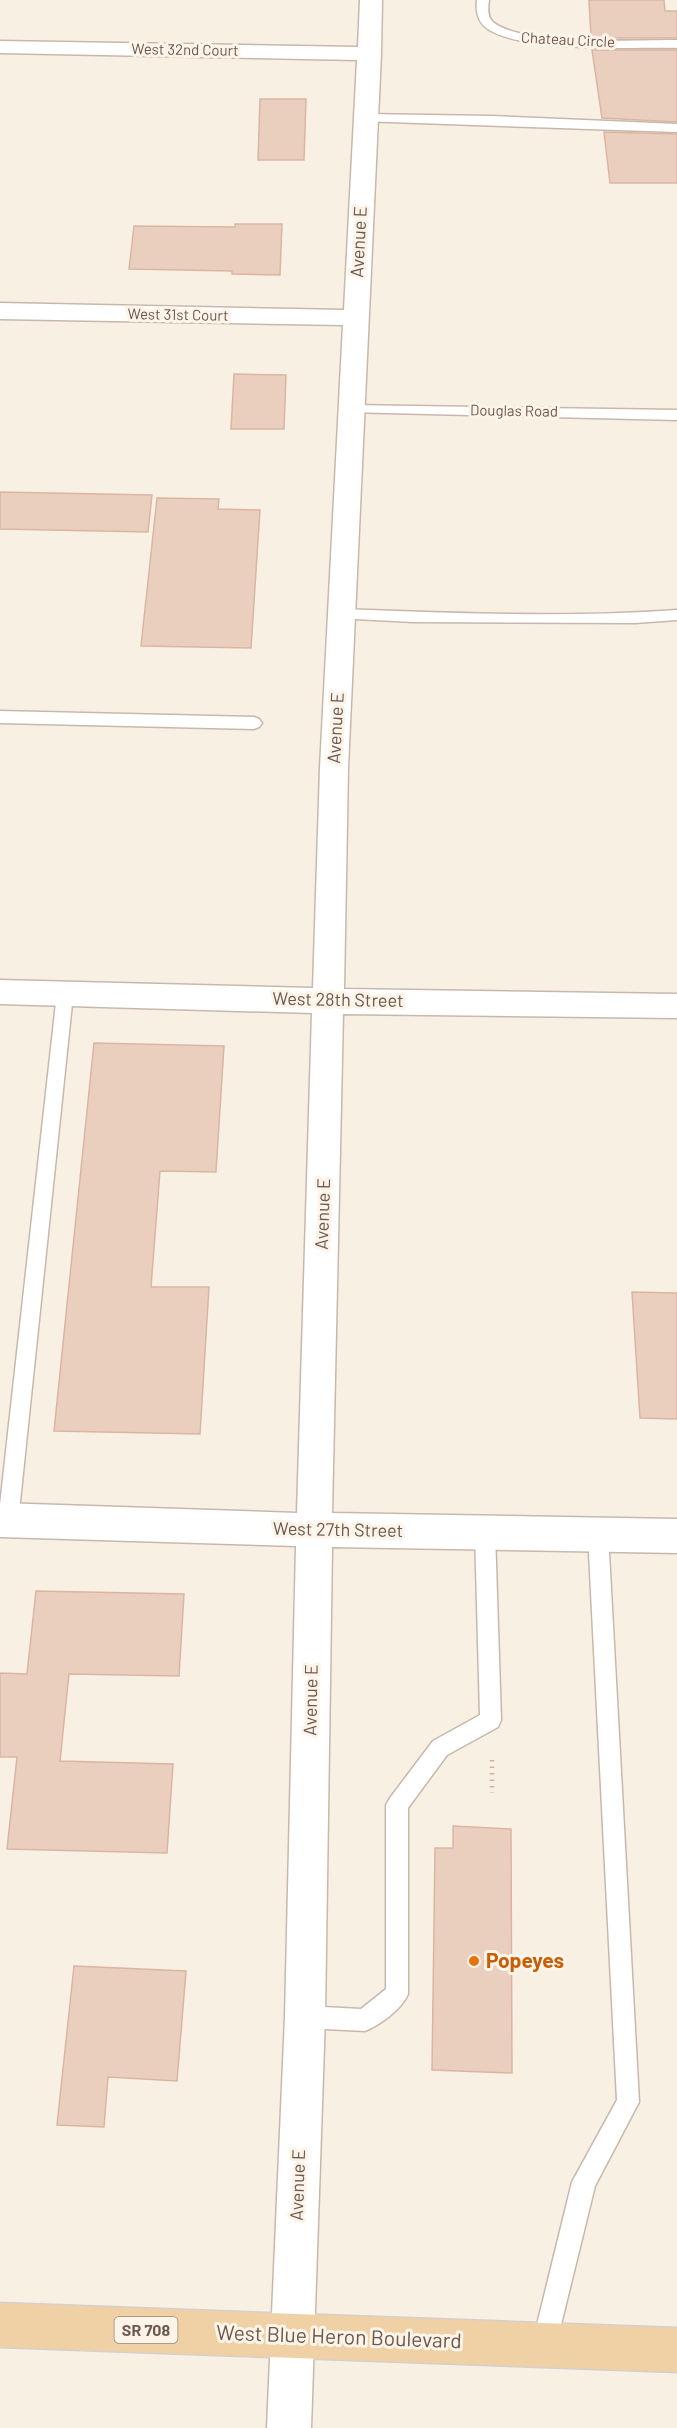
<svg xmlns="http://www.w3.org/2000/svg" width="677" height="2428" viewBox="0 0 677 2428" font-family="Barlow,sans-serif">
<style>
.building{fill:#eacfbf;stroke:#dab6a2;stroke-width:1.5}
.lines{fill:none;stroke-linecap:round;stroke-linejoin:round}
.lane-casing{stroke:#c8b8ac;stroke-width:3}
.street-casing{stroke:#c8b8ac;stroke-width:3}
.primary-casing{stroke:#d6d0cd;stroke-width:3}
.path{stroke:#ceb3a3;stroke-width:4.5;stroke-dasharray:1.5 5;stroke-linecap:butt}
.lane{fill:#fff;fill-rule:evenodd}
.street{fill:#fff;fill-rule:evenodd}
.primary{fill:#efd1a5;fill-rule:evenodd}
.food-dot{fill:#e8710a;stroke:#fcf4e9;stroke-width:2}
.labels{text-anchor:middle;stroke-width:6;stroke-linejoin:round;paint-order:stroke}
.far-street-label{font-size:15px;fill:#6d584d;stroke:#fcf4e9}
.shield{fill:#fcf4e9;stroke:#98877c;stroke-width:1.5}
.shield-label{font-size:16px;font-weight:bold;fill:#6d584d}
.street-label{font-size:18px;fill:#6d584d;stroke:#fcf4e9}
.near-food-label{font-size:21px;font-weight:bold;fill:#c56008;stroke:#fcf4e9;text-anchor:start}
.near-street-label{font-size:21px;fill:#6d584d;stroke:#fcf4e9}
</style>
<rect width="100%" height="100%" fill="#f9f0e4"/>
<!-- building -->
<g class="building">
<path d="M589,0H664L665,11H677V38H591Z"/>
<path d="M592,50H677V122L602,118Z"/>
<path d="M260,99H306L304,160H258Z"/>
<path d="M604,132L677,134V183H610Z"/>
<path d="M235,224H282L280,275L232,274V271L129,269L134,226L235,227Z"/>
<path d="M234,374L286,375L284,429H231Z"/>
<path d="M0,492L152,495L148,532L0,529Z"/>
<path d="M157,498L219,499L218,509L260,510L251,648L141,646Z"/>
<path d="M94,1043L224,1046L216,1172L160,1171L151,1287H209L200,1434L54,1431Z"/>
<path d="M632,1292L677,1293V1419L640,1418Z"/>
<path d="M36,1591L184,1594L179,1676L69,1674L60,1761L173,1764L167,1853L7,1849L17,1757H0V1673L27,1674Z"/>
<path d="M453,1826L511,1829L512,2073L432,2070L435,1848H453Z"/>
<path d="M74,1966L186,1971L177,2081L108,2077L104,2127L57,2125Z"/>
</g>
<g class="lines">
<defs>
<g id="lane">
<path d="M477,0H489C488,7 487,17 493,22C521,46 638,40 677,40V48C636,47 513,53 484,26C477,19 476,9 477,0Z"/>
<path d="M364,114L492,116L677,124V132L360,121L358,118Z"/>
<path d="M350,405L677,410V420L345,412L343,409Z"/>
<path d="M341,609C451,613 567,618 677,610V620L635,623L413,622L336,618L334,614Z"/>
<path d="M0,711L254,717L259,719L262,723L259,727L254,729L0,723Z"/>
<path d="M65,987L71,989L73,994L18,1521L15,1527L8,1530L0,1525V1505L57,994L59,989Z"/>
<path d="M485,1523L492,1525L495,1532L501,1720L498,1727L447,1755L408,1808V1994C402,2009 380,2025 365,2031L305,2028L297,2025L294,2017L297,2009L305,2006L361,2009L386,1989V1805L390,1798L433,1741L480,1715L475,1532L478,1525Z"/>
<path d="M598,1525L605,1527L608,1534L639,2102L595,2186L556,2345L552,2353L544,2357L536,2353L532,2345L572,2182L617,2100L588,1534L591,1527Z"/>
</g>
<path id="street" d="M360,0H382L381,54L348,768L344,989L677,994V1018L343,1014L332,1513L677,1519V1553L332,1547L325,2017L311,2428H267L285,2017L296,1546L0,1537V1503L297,1513L312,1013L0,1004V980L313,988L320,768L343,325L0,319V303L344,310L357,60L0,53V41L358,47Z"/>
<path id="primary" d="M0,2303L677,2328V2372L0,2347Z"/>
</defs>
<!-- lane casing -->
<use href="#lane" class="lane-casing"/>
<!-- street casing -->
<use href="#street" class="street-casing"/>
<!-- primary casing -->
<use href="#primary" class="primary-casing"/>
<!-- path -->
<path class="path" d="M492,1760V1793"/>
<!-- lane -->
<use href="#lane" class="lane"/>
<!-- street -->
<use href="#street" class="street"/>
<!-- primary -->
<use href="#primary" class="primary"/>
</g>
<!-- markers -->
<circle class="food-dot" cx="474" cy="1961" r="6"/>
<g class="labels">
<!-- far-street labels -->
<g class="far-street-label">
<text transform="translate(568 40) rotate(3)" y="5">Chateau Circle</text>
<text transform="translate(185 50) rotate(1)" y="5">West 32nd Court</text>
<text transform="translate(178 315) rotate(1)" y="5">West 31st Court</text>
<text transform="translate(514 411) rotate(1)" y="5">Douglas Road</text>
</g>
<!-- shield labels -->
<rect class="shield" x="114.5" y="2317" width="63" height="26" rx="4.5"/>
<g class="shield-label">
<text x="146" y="2336">SR 708</text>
</g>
<!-- street labels -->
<g class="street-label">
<text transform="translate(359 242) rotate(-87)" y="6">Avenue E</text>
<text transform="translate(336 728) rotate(-87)" y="6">Avenue E</text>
<text transform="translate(338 1000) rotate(1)" y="6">West 28th Street</text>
<text transform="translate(323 1214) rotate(-88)" y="6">Avenue E</text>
<text transform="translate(338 1530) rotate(1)" y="6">West 27th Street</text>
<text transform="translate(311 1700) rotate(-89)" y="6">Avenue E</text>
<text transform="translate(298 2185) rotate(-88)" y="6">Avenue E</text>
</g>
<!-- near-food labels -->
<g class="near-food-label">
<text x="486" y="1968">Popeyes</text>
</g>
<!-- near-street labels -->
<g class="near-street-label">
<text transform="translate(339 2337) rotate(2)" y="7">West Blue Heron Boulevard</text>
</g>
</g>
</svg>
